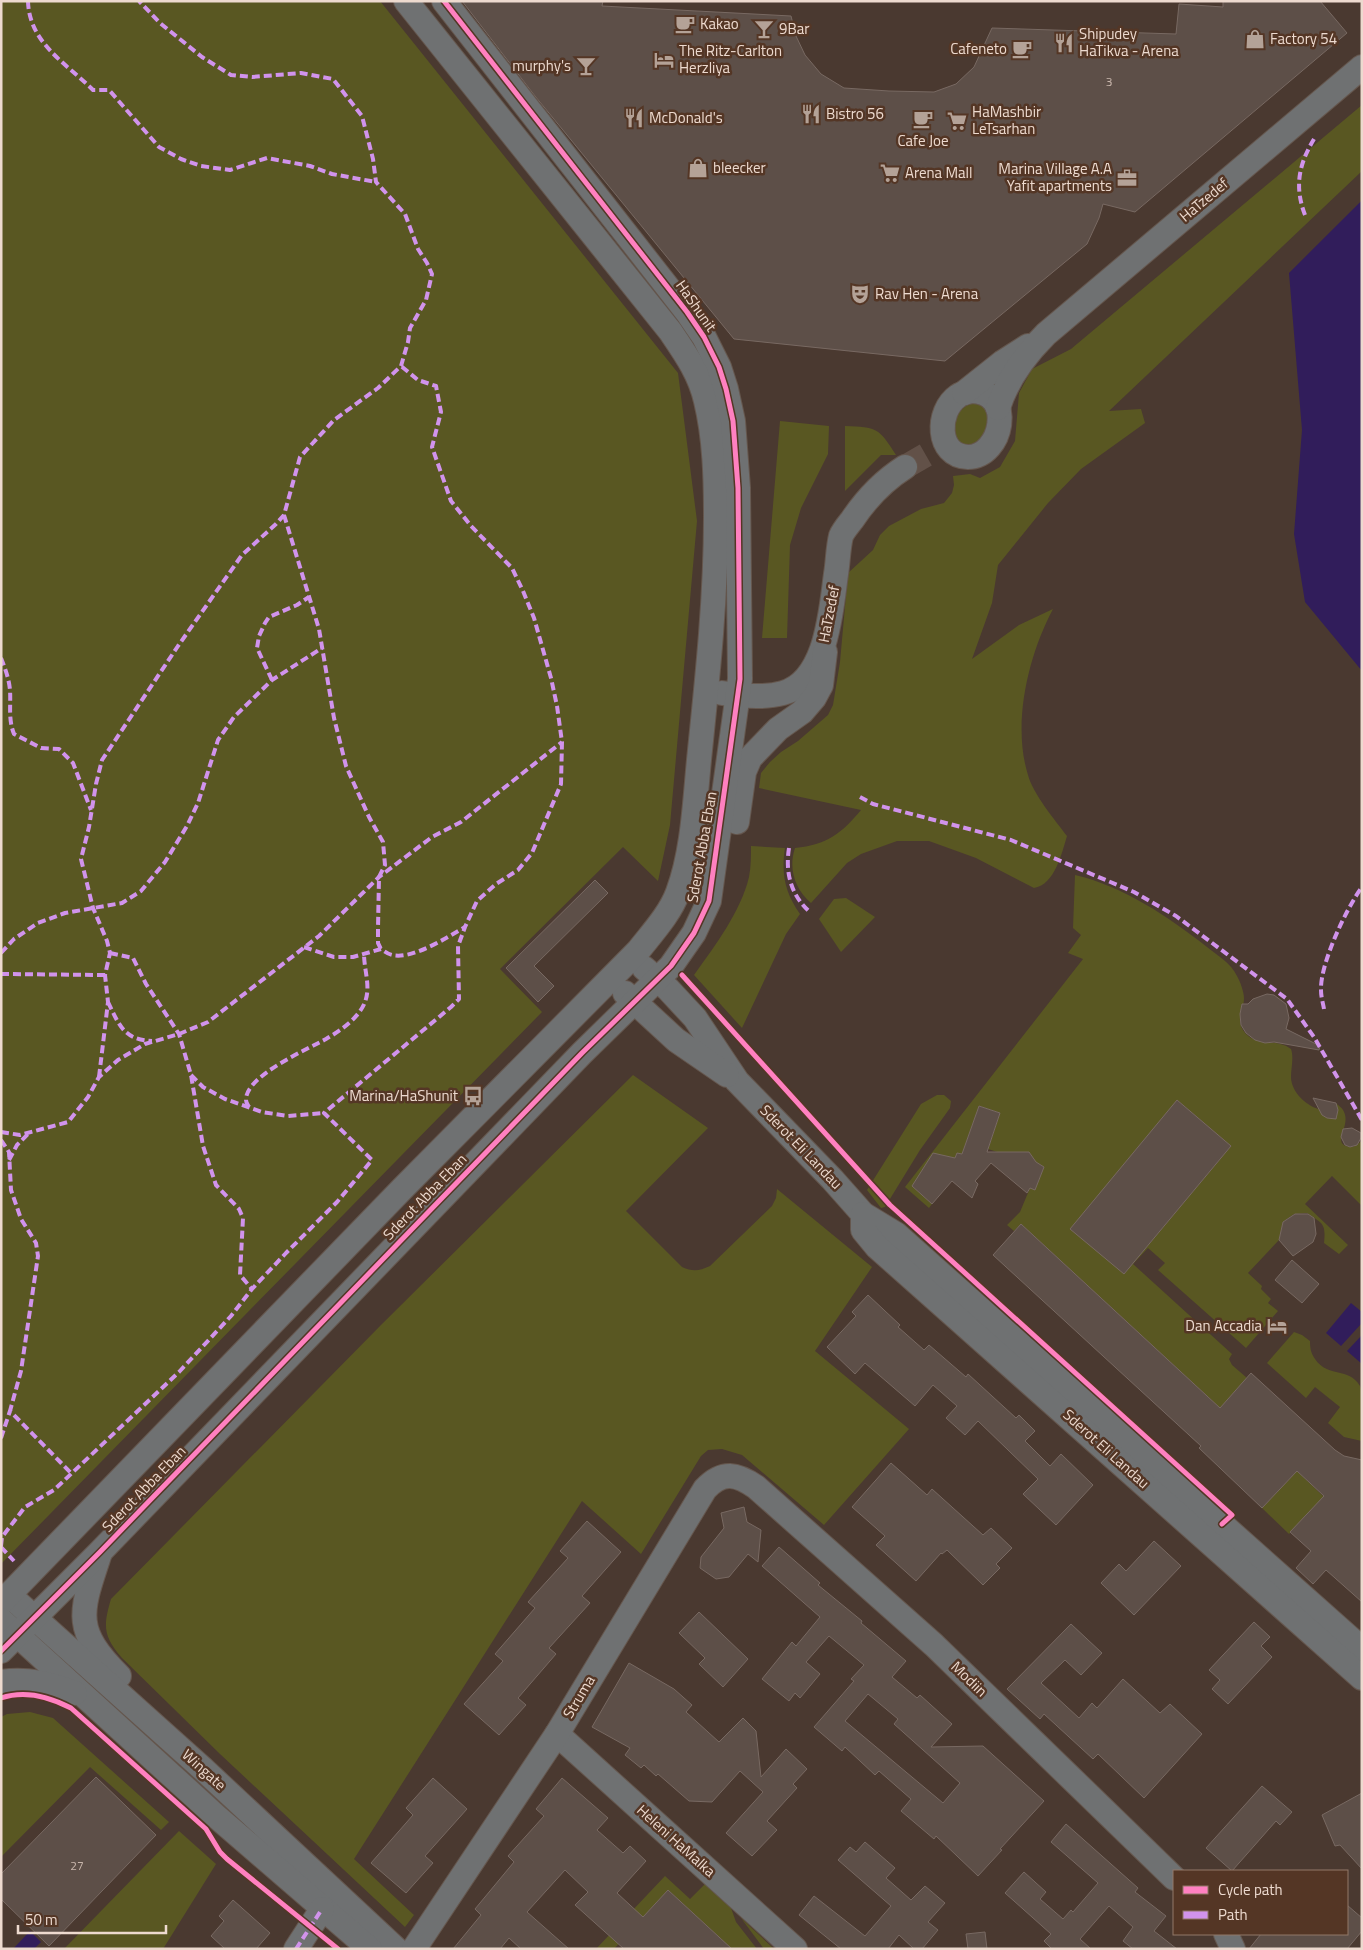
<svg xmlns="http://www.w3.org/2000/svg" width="1363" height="1950" viewBox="0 0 1363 1950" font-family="'Titillium Web',sans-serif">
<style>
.green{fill:#595722;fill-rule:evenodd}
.water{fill:#311d5b}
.pier{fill:#4a3930}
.building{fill:#5d4f48;stroke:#786962;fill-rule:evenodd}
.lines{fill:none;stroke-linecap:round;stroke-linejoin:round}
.minor-tunnel{stroke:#625148;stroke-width:24;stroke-dasharray:24 12;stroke-linecap:butt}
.minor-casing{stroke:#65574e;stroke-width:26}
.minor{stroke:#6f7172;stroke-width:24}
.quiet{stroke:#d193ec;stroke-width:4;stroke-dasharray:8 4;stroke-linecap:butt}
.cycleway-casing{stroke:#543625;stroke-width:8}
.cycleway{stroke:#ff80c0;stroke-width:5}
.labels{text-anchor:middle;stroke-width:5;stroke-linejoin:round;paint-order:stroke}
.number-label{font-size:12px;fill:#c9b7ad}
.poi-label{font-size:15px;fill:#eddacf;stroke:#543625;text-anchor:start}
.street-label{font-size:15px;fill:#eddacf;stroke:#543625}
</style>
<rect width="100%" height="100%" fill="#4a3930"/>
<!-- green -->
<g class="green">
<path d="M1,1H380L678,373L697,521L670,825L658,881L623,847L500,969L542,1012L1,1564Z"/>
<path d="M1362,105V171L1109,411L1141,409L1145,423L1081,469L1048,503L998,565L992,603L972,659L1019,625L1053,609C1028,656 1012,724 1028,775C1033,794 1055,820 1067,836C1062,852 1055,885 1034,888L976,858L929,841H897L861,854L847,863L811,903C795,889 788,869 795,848C827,845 842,833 861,810L759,788L761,773L770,762L781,752L798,741L828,715L833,705L840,662L848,573L873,550L880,535L889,526L921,509L944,503L952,493L954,485L953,476L970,474L980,478L1000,467L1015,441L1019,393L1032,369L1071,349Z"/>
<path d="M971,403C1001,406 992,440 966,446C944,434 952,413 971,403Z"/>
<path d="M780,421L829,426L828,454L801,508L790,545L787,638H762Z"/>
<path d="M845,426C877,427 879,428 896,455H881L845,491Z"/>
<path d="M751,846L785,848C781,874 785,893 800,914L786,934L742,1028L694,975C715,946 741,911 749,877C751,867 751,856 751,846Z"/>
<path d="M1075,875C1123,886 1169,917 1207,947C1218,956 1231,963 1237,976C1240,981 1244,992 1244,998C1244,1011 1234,1021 1246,1034C1259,1047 1278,1038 1291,1049C1294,1058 1291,1068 1291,1077C1291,1092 1307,1107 1322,1110C1327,1110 1333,1110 1338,1110L1335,1103C1363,1119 1323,1146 1353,1147L1362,1141V1206L1332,1176L1305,1204L1348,1245L1339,1254L1324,1243C1326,1223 1323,1224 1307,1213L1294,1214L1283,1222L1279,1240L1248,1273L1262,1286L1261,1289L1271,1299L1268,1303L1278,1311L1246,1348L1158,1270L1165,1263L1148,1248L1133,1264L1232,1354L1229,1359L1232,1365L1247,1378L1220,1408L1021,1224L1014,1231L1007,1225L1020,1212L1030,1188L1035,1189L1043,1167L988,1149L1000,1113L979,1106L962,1154L912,1186L932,1204L929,1208L905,1187L1083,959L1068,953L1081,935L1073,928ZM1177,1100L1231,1146L1124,1274Z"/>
<path d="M846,898L875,917L841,952L819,919L834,899Z"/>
<path d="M633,1075L708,1128L626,1211L682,1267C693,1272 699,1271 710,1266L772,1206L776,1198L777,1189L872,1267L815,1351L909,1429L824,1525L742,1455L722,1449L708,1450L701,1456L641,1554L582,1501L354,1859L414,1915L405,1927L220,1754L122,1658C103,1636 103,1626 111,1599L382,1324Z"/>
<path d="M937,1095H944L951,1101L950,1108L920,1150L885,1207L881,1208L867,1190L921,1104Z"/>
<path d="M1294,1332L1302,1335L1310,1341C1310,1349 1311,1353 1315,1359C1329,1379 1348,1366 1360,1386C1363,1393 1362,1431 1362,1441L1344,1437L1328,1423L1340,1407L1315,1387L1306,1398L1267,1363Z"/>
<path d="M1297,1471L1324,1497L1289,1534L1262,1508Z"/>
<path d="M30,1712L53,1718L169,1822L161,1830L90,1767L1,1857V1717L7,1714Z"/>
<path d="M179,1831L216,1864L163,1949H64Z"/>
<path d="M665,1876L690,1899L705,1884L731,1908L736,1922L757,1949H732L668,1890L614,1949H596Z"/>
<path d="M741,1918L774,1949H764Z"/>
</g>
<!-- water -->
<g class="water">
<path d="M1362,200V671L1305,602L1294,534L1302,430L1289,273Z"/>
<path d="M1351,1303L1362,1312V1323L1341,1346L1326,1333Z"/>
<path d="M1362,1335V1364L1347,1351Z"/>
<path d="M30,1931L41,1942L34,1949H13Z"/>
</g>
<!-- pier -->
<path class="pier" d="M1362,197V200L1286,275L1287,271Z"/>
<!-- building -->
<g class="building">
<path d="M462,1H603L602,6L791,16L796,36L805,55L821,74L844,88L889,91L934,92L956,84L974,67L992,28L1176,34L1179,4L1223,7V1H1320L1347,33L1135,212L1103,204L1099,218L1087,244L945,361L734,339L535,96Z"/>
<path d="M595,880L608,893L534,966L554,986L538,1002L506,968Z"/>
<path d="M1267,994L1274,995L1286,1004L1289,1018L1286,1029L1320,1046L1319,1050L1274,1042L1265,1043L1255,1040L1246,1033L1241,1025L1240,1014L1242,1004H1248L1253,999Z"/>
<path d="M1313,1098L1336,1103L1338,1110L1336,1119L1327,1118L1322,1115Z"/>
<path d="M1177,1100L1231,1146L1124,1274L1070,1229Z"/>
<path d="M979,1106L1000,1113L987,1152H1029L1036,1162L1044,1167L1035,1190L1030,1188L1027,1193L991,1163L975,1181L978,1184L972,1198L952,1181L932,1204L912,1186L933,1153L955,1158L957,1153L962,1154Z"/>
<path d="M1352,1128L1361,1133V1138L1357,1145L1350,1147L1345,1145L1341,1137L1343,1129Z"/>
<path d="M1295,1214H1308L1314,1218L1316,1234L1313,1242L1293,1256L1279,1240L1283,1222Z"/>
<path d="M1021,1224L1220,1408L1251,1373L1335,1450L1344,1456L1362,1460V1602L1326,1570L1313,1584L1296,1568L1311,1551L1290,1532L1324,1496L1297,1471L1262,1508L1199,1448L1201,1446L993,1255Z"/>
<path d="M1292,1260L1319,1284L1302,1303L1275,1280Z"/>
<path d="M868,1295L900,1325L898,1327L924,1350L929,1345L966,1377L968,1374L1016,1418L1019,1415L1035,1431L1025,1441L1050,1466L1061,1454L1093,1485L1056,1525L1023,1494L1038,1479L978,1421L965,1435L946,1418L957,1406L933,1385L915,1406L865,1363L855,1374L827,1347L856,1316L852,1312Z"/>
<path d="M891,1463L927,1495L932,1489L983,1535L991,1528L1012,1548L996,1564L1000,1568L983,1585L947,1550L942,1554L941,1553L916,1581L876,1545L885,1536L852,1507Z"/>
<path d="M744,1507L747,1522L761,1530L758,1562L748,1554L729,1577L716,1579L700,1568L701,1557L724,1528L721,1513Z"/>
<path d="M587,1521L621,1552L582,1596L590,1603L549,1648L556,1654L518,1698L526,1705L499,1735L464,1704L503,1661L495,1654L535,1608L528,1602L568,1558L560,1551Z"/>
<path d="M1154,1541L1181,1566L1134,1615L1101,1583L1119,1564L1126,1571Z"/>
<path d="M779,1547L820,1583L818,1585L862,1621L861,1623L906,1661L892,1677L917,1698L920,1695L952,1724L931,1747L983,1746L1044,1801L1000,1849L1002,1850L978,1876L936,1836L934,1839L901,1811L911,1799L879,1771L875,1775L845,1747L842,1751L814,1727L854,1681L851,1679L864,1665L829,1636L806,1662L820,1674L800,1698L795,1693L789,1701L762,1679L792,1642L796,1646L820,1617L762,1566ZM868,1694L898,1719L894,1724L960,1783L943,1803L845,1721Z"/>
<path d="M699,1612L748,1659L723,1687L699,1664L705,1658L679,1633Z"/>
<path d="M1254,1622L1270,1637L1261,1646L1272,1657L1228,1704L1212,1689L1220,1680L1209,1670Z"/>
<path d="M1071,1624L1102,1653L1081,1675L1065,1660L1041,1683L1079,1718L1092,1703L1097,1708L1123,1679L1160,1713L1170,1704L1202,1734L1144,1798L1098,1754L1093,1759L1044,1714L1040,1719L1007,1689Z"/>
<path d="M629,1663L674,1689L692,1705L686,1712L719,1742L743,1718L756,1731L761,1777L786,1749L807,1769L793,1784L797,1788L767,1821L777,1830L752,1856L726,1833L763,1792L740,1771L712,1802L689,1801L658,1774L656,1776L644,1765L641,1768L625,1755L630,1748L592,1727Z"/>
<path d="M96,1777L156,1835L49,1946L1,1899V1874Z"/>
<path d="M433,1778L467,1809L425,1856L433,1863L406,1893L371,1863L413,1815L406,1808Z"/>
<path d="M562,1778L608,1818L597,1830L623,1853L630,1846L646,1861L617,1893L643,1917L668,1890L732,1949H624L575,1905L588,1892L565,1870L527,1912L569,1949H521L509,1938L500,1949H453L481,1915L475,1909L514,1862L508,1856L544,1816L536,1809Z"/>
<path d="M1262,1786L1292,1812L1280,1825L1276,1821L1232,1871L1206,1848Z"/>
<path d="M1362,1793V1869L1340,1845L1335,1846L1322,1815Z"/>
<path d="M1066,1824L1138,1888L1135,1892L1166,1916L1154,1931L1177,1949H1133L1123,1941L1133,1927L1109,1906L1080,1939L1091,1949H1052L1044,1941L1051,1934L1005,1893L1024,1872L1046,1892L1040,1899L1063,1919L1071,1910L1073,1912L1098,1883L1051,1842Z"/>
<path d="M865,1842L895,1868L886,1878L911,1900L925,1886L945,1903L928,1922L938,1930L922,1949H914L899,1935L888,1949H841L799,1915L814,1896L865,1936L891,1906L838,1860L850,1847L856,1852Z"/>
<path d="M233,1900L270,1933L256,1949H225L211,1936L224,1921L219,1916Z"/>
<path d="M1347,1905L1362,1918V1931L1347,1949H1249L1261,1934H1347Z"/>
<path d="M985,1932L987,1949H968L966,1934Z"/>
</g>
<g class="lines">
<!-- minor-tunnel -->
<path class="minor-tunnel" d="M905,467L931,452"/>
<defs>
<g id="minor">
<path d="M972,391C1016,392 1002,457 968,457C936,456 936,411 958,396C962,393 967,392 972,391Z"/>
<path d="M964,393L1003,362L1028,346"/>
<path d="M998,408C1007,379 1025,355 1046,334L1362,67"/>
<path d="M722,693C741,696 765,698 783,693C827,681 831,610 836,574C838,562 838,548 841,536C843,531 848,525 852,520C866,499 883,481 905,467"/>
<path d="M737,822L744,772L750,758L778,729L802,712L814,698L821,685L825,652"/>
<path d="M644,968L668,989L695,1018L737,1081L832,1179L863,1214L896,1234L1362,1649"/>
<path d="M625,993L676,1040L727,1075"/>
<path d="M863,1214V1230L877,1247L1362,1678"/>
<path d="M99,1556C80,1613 73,1630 119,1676"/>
<path d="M9,1595L203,1769L396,1949"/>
<path d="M1,1603L402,1189L638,951C652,933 670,914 678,892C694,849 695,796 700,750C708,673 716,595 716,517C716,479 715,438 706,401C700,374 685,353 670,331L406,1"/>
<path d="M1,1620L217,1817L370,1949"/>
<path d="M1,1651L100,1552L582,1053L671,966L694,933L709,901L740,679L738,488L733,421L726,389L719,367L704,337L687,312L444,1"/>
<path d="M1,1682C28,1678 50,1684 75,1693"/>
<path d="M557,1734L795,1949"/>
<path d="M1226,1934L1233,1949"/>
<path d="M296,1949L322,1909"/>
<path d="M414,1949L557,1734L705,1489C723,1470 737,1474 756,1487L934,1645L1174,1878"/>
</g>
</defs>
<!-- minor casing -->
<use href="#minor" class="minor-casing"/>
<!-- minor -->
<use href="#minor" class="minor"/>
<!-- quiet -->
<g class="quiet">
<path d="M28,1C29,43 66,63 93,90H109L159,147L181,159L201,166L230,170L267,158L310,166L332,174L376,182"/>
<path d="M1305,215C1294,186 1299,164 1314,139"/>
<path d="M284,515L319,629L334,718L346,766L369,817L383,842L385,865L379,877L378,928V943L381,949"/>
<path d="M1,658C5,668 9,679 10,690C11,705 8,719 14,734L41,748L59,749L73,763L91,810"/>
<path d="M272,680L257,648L259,636L265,623L269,617L297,605L309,597"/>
<path d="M860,797L873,804L1011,840L1134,892L1176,916L1287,999L1314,1037L1362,1120"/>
<path d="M789,848C785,873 791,896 811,913"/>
<path d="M304,947L334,957H353L381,949C384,951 388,954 392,955C412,960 448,937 465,927"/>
<path d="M1,953L14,939L38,923L65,913L122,903L141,891L165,862L187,826L198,803L218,740L234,717L272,680L322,648"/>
<path d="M110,953L133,958L146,984L179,1034L191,1075L203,1146L216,1185L239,1209L243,1218L240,1275L252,1289"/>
<path d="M1,974L105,975"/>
<path d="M108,1002C119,1025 124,1040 152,1041"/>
<path d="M1324,1009C1323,1003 1321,997 1321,990C1320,964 1346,909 1362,887"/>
<path d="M191,1075L203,1087L225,1099L262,1112L288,1116L324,1113"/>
<path d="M99,1077L108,1002L105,975L110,953L107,941L93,908L81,859L89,827L96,784L102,760L178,646L242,555L276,524L284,515L300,457L334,420L378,388L401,366L408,342L410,328L426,300L432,274L427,263L418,249L405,214L376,182L373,159L362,116L333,79L301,73L252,77L231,75L202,57L160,23L139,1"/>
<path d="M249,1107C248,1105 246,1103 246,1100C245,1076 308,1049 326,1039C340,1031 359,1018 365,1002C371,986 364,971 364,953"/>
<path d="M1,1132L20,1135L68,1122L88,1097L99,1077L118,1060L145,1044L179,1034L208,1022L319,936L379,877L432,837L461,822L562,742"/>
<path d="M1,1140L9,1152L11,1190L21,1219L36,1243L38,1256L21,1371L10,1411L71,1473"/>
<path d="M9,1160L17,1145L28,1134"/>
<path d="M1,1438L10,1411"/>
<path d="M1,1546L2,1537L25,1507L54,1490L179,1372L231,1316L252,1289L286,1253L337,1202L372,1160L324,1113L451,1007L459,999L458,946L465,927L477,901L496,884L518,870L532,853L561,784L562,742L557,706L551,678L534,618L523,591L512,568L471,526L451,501L432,447L441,412L436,386L418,380L401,366"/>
<path d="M1,1547L14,1561"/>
<path d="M296,1949L322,1909"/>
</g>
<defs>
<g id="cycleway">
<path d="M682,975L890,1205L1232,1515L1222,1524"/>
<path d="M1,1651L100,1552L582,1053L671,966L694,933L709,901L740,679L738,488L733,421L726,389L719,367L704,337L687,312L444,1"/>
<path d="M1,1698C24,1690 50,1697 71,1708L206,1829L220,1852L227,1859L338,1949"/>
</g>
</defs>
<!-- cycleway casing -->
<use href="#cycleway" class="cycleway-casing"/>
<!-- cycleway -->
<use href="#cycleway" class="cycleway"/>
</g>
<!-- icons -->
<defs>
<symbol id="cafe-bare" viewBox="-9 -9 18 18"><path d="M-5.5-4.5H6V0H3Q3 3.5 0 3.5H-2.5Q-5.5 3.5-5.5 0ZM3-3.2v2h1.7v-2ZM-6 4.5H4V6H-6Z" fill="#b4a297" stroke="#543625" stroke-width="2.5" paint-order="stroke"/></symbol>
<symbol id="bar-bare" viewBox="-9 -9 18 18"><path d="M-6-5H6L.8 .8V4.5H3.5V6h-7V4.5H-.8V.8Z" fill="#b4a297" stroke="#543625" stroke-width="2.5" paint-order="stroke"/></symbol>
<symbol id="shop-bare" viewBox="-9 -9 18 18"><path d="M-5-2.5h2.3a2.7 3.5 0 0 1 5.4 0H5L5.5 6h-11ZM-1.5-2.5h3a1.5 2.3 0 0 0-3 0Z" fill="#b4a297" stroke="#543625" stroke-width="2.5" paint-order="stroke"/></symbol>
<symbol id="restaurant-bare" viewBox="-9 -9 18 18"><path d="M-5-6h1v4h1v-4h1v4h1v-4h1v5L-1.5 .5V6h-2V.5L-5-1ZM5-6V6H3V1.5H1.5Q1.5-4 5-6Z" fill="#b4a297" stroke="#543625" stroke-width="2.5" paint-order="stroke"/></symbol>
<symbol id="hotel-bare" viewBox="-9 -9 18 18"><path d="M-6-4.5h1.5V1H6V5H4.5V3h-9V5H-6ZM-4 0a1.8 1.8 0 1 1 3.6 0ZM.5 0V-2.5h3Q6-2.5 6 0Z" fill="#b4a297" stroke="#543625" stroke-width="2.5" paint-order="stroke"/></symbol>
<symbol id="supermarket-bare" viewBox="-9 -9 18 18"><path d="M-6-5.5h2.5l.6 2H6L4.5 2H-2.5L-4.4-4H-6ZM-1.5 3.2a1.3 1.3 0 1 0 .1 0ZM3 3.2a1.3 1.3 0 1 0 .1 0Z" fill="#b4a297" stroke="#543625" stroke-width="2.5" paint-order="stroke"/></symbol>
<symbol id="office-bare" viewBox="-9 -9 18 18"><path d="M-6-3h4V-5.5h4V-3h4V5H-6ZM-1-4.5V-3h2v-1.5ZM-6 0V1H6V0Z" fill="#b4a297" stroke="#543625" stroke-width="2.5" paint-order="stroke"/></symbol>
<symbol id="theatre-bare" viewBox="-9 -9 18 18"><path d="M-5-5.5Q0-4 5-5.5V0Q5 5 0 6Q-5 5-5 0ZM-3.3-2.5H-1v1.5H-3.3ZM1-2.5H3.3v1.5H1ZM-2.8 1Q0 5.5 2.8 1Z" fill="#b4a297" stroke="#543625" stroke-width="2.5" paint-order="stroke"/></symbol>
<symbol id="bus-bare" viewBox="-9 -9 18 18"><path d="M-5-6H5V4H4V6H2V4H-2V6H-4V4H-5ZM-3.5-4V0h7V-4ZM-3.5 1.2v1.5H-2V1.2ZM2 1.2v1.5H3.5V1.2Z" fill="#b4a297" stroke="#543625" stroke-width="2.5" paint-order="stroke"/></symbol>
</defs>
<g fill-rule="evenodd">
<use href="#cafe-bare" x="671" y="10" width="28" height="28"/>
<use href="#bar-bare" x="750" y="15" width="28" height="28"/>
<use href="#shop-bare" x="1241" y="25" width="28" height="28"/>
<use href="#restaurant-bare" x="1050" y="29" width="28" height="28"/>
<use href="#cafe-bare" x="1008" y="35" width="28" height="28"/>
<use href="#hotel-bare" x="650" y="46" width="28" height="28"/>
<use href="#bar-bare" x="572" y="52" width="28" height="28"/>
<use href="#restaurant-bare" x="797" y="100" width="28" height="28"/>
<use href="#restaurant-bare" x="620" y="104" width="28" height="28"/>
<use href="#cafe-bare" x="909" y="105" width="28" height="28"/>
<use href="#supermarket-bare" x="943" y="107" width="28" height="28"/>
<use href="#shop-bare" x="684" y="154" width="28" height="28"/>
<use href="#supermarket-bare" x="876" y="159" width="28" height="28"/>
<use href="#office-bare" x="1113" y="164" width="28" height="28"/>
<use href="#theatre-bare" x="846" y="280" width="28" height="28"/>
<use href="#bus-bare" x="459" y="1082" width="28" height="28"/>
<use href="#hotel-bare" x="1263" y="1312" width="28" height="28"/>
</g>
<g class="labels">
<!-- number labels -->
<g class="number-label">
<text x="1109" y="86">3</text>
<text x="77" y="1870">27</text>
</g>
<!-- poi labels -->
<g class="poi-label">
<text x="700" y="29">Kakao</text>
<text x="779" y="34">9Bar</text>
<text x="1079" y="39">Shipudey<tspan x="1079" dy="17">HaTikva - Arena</tspan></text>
<text x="1270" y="44">Factory 54</text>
<text x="1007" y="54" text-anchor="end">Cafeneto</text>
<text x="679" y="56">The Ritz-Carlton<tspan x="679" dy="17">Herzliya</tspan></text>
<text x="571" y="71" text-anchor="end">murphy's</text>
<text x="972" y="117">HaMashbir<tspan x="972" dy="17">LeTsarhan</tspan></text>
<text x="826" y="119">Bistro 56</text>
<text x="649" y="123">McDonald's</text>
<text x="923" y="146" text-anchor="middle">Cafe Joe</text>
<text x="713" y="173">bleecker</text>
<text x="1112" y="174" text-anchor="end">Marina Village A.A<tspan x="1112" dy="17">Yafit apartments</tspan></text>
<text x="905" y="178">Arena Mall</text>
<text x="875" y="299">Rav Hen - Arena</text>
<text x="458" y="1101" text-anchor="end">Marina/HaShunit</text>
<text x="1262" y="1331" text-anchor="end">Dan Accadia</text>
</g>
<!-- street labels -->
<g class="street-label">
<text transform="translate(1204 200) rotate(-40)" y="5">HaTzedef</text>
<text transform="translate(696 306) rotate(55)" y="5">HaShunit</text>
<text transform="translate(829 614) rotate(-79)" y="5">HaTzedef</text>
<text transform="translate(702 847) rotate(-80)" y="5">Sderot Abba Eban</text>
<text transform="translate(801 1147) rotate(46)" y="5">Sderot Eli Landau</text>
<text transform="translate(425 1197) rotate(-46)" y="5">Sderot Abba Eban</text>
<text transform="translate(1106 1449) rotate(42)" y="5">Sderot Eli Landau</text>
<text transform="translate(144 1489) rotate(-46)" y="5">Sderot Abba Eban</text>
<text transform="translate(969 1679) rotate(44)" y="5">Modiin</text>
<text transform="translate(579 1697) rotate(-59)" y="5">Struma</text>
<text transform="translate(204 1770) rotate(42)" y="5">Wingate</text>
<text transform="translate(676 1841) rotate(42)" y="5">Heleni HaMalka</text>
</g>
</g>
<!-- border -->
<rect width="1363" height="1950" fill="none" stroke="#eddacf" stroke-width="5"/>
<!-- legend -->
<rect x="1173" y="1870" width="175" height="65" fill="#543625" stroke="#917869"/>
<rect x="1183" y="1886" width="25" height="8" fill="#ff80c0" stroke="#917869"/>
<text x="1218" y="1895" font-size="15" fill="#eddacf">Cycle path</text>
<rect x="1183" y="1911" width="25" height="8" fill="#d193ec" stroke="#917869"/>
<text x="1218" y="1920" font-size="15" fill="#eddacf">Path</text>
<!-- scale -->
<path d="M18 1925v8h148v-8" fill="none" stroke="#eddacf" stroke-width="2.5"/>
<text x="25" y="1925" font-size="15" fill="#eddacf" stroke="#543625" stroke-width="4" paint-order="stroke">50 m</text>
</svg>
